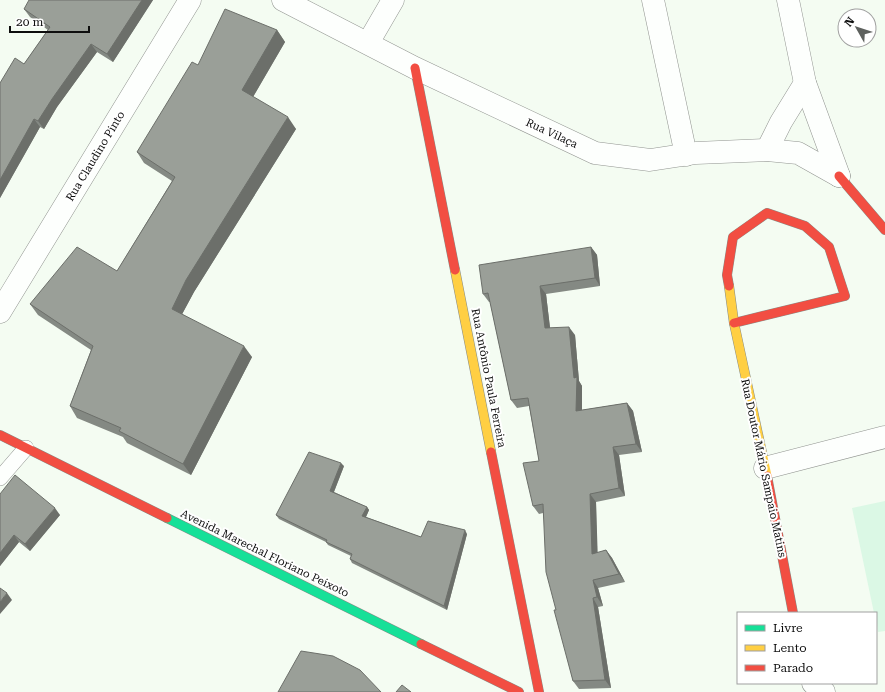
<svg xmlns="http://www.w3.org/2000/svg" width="885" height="692" viewBox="0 0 885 692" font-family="'Roboto Serif',serif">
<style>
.pitch{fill:#dbf8e5}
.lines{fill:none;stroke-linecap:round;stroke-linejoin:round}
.lane-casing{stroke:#929591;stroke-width:16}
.street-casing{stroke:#929591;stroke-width:23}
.fast-casing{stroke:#888c87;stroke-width:10}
.slow-casing{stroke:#888c87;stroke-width:10}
.jam-casing{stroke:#888c87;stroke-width:10}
.lane{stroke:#fdfffd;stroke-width:15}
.street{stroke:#fdfffd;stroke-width:22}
.fast{stroke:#16e098;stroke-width:9}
.slow{stroke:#ffcf43;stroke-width:9}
.jam{stroke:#f24e42;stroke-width:9}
.wall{fill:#848983}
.shaded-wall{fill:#6c6f6a}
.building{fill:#9a9f98;stroke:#6c6f6a}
.labels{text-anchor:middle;stroke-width:4;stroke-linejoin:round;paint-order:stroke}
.street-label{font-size:11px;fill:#0e0e0e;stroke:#fff}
</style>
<rect width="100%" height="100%" fill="#f4fcf2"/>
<!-- pitch -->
<path class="pitch" d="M885,501V631L878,632L876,613H874L852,508Z"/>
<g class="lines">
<defs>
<path id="lane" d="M0,478L26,448"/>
<g id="street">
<path d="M283,0L415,68L595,153L650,160L696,153L767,150L798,153L839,176"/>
<path d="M653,0L686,155"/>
<path d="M788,0L805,83L839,176"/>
<path d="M368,43L393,0"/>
<path d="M767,150L781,122L805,83"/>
<path d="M0,312L190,0"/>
<path d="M765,468L885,437"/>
<path d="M813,683L824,692"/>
</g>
<path id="fast" d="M167,518L421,644"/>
<g id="slow">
<path d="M455,270L491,452"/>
<path d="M729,286L734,323L767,476"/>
</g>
<g id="jam">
<path d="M415,68L455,270"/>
<path d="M839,176L885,230"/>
<path d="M729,286L727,275L733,237L767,213L805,226L829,247L845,296L734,323"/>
<path d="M0,435L167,518"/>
<path d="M491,452L539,692"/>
<path d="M767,476L793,613"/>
<path d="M421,644L519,692"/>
</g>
</defs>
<!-- lane casing -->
<use href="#lane" class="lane-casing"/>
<!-- street casing -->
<use href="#street" class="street-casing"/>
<!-- fast casing -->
<use href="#fast" class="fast-casing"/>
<!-- slow casing -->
<use href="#slow" class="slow-casing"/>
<!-- jam casing -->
<use href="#jam" class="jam-casing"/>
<!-- lane -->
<use href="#lane" class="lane"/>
<!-- street -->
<use href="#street" class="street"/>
<!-- fast -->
<use href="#fast" class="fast"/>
<!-- slow -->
<use href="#slow" class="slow"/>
<!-- jam -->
<use href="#jam" class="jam"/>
</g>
<!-- wall -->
<g class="wall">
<path d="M153,0L113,62L97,52L57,107L44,129L40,127L0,198V83L24,64L48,30L30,17L24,9Z"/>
<path d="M277,30L285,42L253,97L296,129L194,292L182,314L252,357L191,475L127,443L123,437L77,418L70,406L91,350L38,315L30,304L117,271L172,181L144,163L137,152L198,65Z"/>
<path d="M591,247L597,255L600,286L546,294L550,328L575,335L579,381L582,386V410L627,403L633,411L642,452L619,455L625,496L596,502L597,553L606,550L612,558L625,582L598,588L603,606L598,607L611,688L579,689L573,681L556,610L543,513L539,514L533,506L539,461L529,406L517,408L511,400L490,302H489L483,294Z"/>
<path d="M344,466L334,492L367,507L369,510L366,517L421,537L467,534L447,610L352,563L350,559L351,556L328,545L326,542L279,519L276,515Z"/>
<path d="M0,494L60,515L30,551L19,542L0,566Z"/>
</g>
<!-- shaded-wall -->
<g class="shaded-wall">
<path d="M142,0H153L113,62L107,54Z"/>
<path d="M277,30L285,42L250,102L242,90Z"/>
<path d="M91,44L97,52L57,107L44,129L38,121L52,99Z"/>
<path d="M288,117L296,129L194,292L179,320L172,309L186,280Z"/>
<path d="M34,119L40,127L0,198V180Z"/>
<path d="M591,247L597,255L600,286L595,278Z"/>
<path d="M540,286L546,294L551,336L545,328Z"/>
<path d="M569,327L575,335L579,381L582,386V419L576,411Z"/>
<path d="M244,346L252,357L191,475L183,464Z"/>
<path d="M627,403L633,411L642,452L636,444Z"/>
<path d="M613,447L619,455L625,496L619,488Z"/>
<path d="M341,463L344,466L333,494L330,491Z"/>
<path d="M590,494L596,502L598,563L592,554Z"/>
<path d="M367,507L369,510L365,519L362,516Z"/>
<path d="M55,508L60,515L30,551L25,544Z"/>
<path d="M465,530L467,534L447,610L444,606Z"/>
<path d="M14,535L19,542L0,566V553Z"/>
<path d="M606,550L612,558L625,582L619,574Z"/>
<path d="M593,580L598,588L603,606L597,597Z"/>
<path d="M7,593L12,600L0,614V602Z"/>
<path d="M593,598L598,607L611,688L605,680Z"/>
</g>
<!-- building -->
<g class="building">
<path d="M29,0H142L107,54L91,44L52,99L38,121L34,119L0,180V83L15,58L24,64L50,27L24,9Z"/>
<path d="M225,9L277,30L242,90L288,117L186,280L172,309L244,346L183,464L119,431L121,428L70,406L93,346L30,304L77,247L117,271L175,177L137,152L192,62L198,65Z"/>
<path d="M591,247L595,278L540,286L545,328L569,327L574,378L577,377L576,411L627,403L636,444L613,447L619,488L590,494L592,554L606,550L619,574L593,580L597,597L593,598L605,680L573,681L554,610H556L546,572L543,504L533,506L523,463L539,461L528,398L511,400L488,293L483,294L479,265Z"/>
<path d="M309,452L341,463L330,491L367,507L362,516L421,537L428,521L465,530L444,606L350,559L352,554L326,542L327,540L276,515Z"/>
<path d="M15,475L55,508L25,544L14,535L0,553V494Z"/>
<path d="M0,588L7,593L0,602Z"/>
<path d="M301,651L333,656L360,670L381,692H278Z"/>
<path d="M402,685L411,692H396Z"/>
</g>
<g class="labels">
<!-- street labels -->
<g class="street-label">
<text transform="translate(552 133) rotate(25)" y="4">Rua Vilaça</text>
<text transform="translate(95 156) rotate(-59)" y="4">Rua Claudino Pinto</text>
<text transform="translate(489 378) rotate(79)" y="4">Rua Antônio Paula Ferreira</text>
<text transform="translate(764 468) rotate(78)" y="4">Rua Doutor Mário Sampaio Matins</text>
<text transform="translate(265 553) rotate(26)" y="4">Avenida Marechal Floriano Peixoto</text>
</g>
</g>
<!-- legend -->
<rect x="737" y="612" width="140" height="72" fill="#ffffff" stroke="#9f9f9f"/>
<rect x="745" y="625" width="20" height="6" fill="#16e098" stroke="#9f9f9f"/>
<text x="773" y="632" font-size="12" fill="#0e0e0e">Livre</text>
<rect x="745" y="645" width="20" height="6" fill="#ffcf43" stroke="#9f9f9f"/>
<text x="773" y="652" font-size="12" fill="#0e0e0e">Lento</text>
<rect x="745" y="665" width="20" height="6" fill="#f24e42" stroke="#9f9f9f"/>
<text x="773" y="672" font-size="12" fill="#0e0e0e">Parado</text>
<!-- north arrow -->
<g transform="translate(857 28) rotate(309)"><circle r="19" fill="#ffffff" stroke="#9f9f9f"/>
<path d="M0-3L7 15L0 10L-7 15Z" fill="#5e615e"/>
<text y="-6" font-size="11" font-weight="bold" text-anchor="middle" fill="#0e0e0e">N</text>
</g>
<!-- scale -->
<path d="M10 26v6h79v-6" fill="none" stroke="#0e0e0e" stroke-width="2"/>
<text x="16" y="26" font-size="12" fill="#0e0e0e" stroke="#ffffff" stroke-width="3" paint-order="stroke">20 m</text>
</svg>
